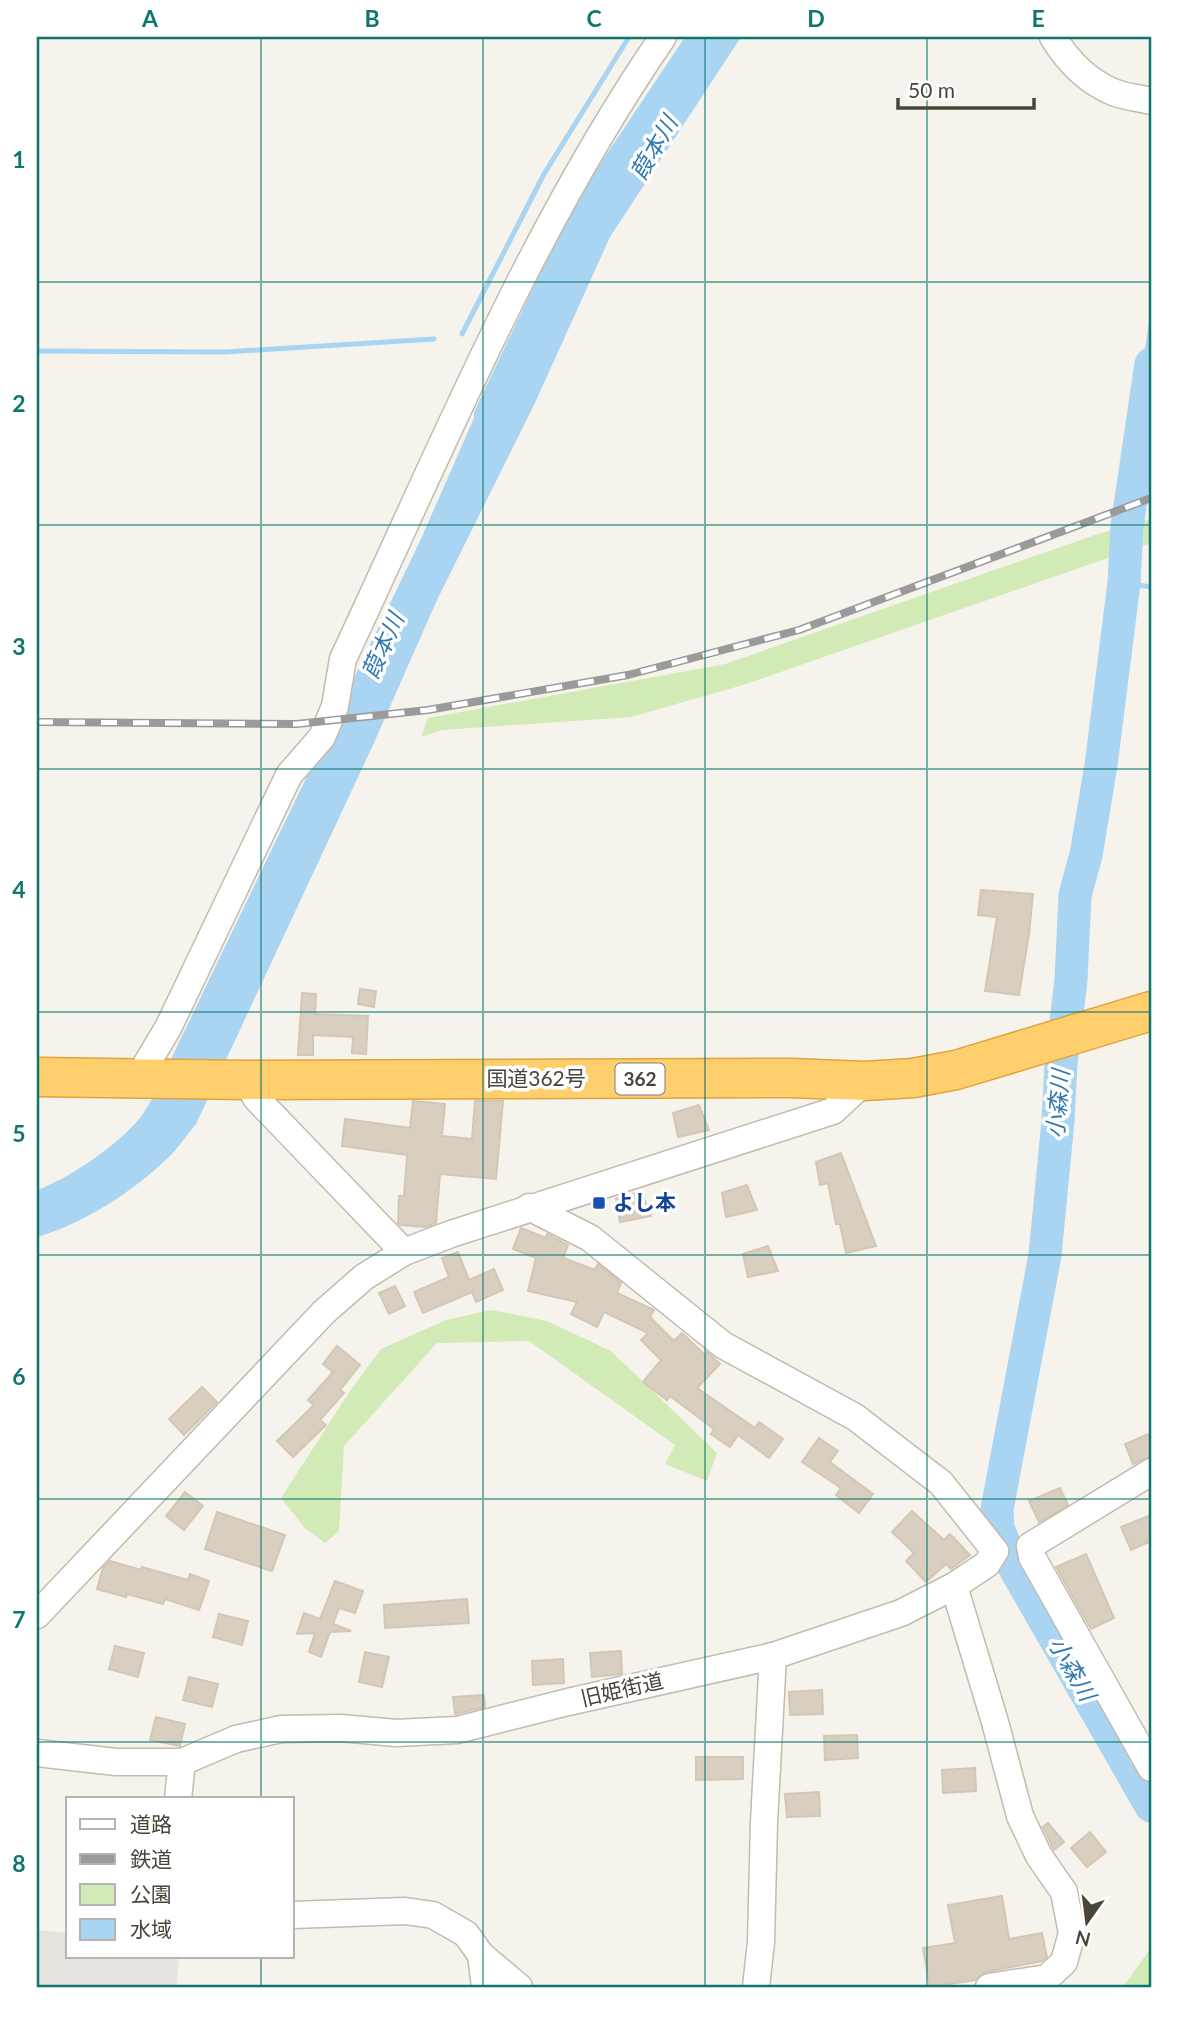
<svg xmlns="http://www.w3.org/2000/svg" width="1188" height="2024" viewBox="0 0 1188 2024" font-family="Lato,'Noto Sans JP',sans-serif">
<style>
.industrial{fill:#e6e2dd}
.green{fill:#d2eab5}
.water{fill:#a9d4f2}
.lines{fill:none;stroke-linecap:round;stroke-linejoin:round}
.stream{stroke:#a9d4f2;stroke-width:5}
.river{stroke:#a9d4f2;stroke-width:33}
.building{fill:#d8cfc1;stroke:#d3c7b4;stroke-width:2}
.minor-casing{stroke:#c2bbae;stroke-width:29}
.highway-casing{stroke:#e0a43c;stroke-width:41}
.minor{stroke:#fff;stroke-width:26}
.highway{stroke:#ffcf6e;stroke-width:38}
.rail-casing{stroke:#9a9a9a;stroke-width:8}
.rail{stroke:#fff;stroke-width:5;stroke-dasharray:16;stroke-linecap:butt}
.grid{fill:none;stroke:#0f766e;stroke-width:2;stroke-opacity:0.55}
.transit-dot{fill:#1a4fb4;stroke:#fff;stroke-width:2.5}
.labels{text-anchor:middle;stroke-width:7;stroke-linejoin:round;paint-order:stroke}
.shield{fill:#fff;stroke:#817c74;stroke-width:2}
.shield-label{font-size:19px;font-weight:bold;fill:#4b4439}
.street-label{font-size:21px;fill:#4b4439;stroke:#fff}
.transit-label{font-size:21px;font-weight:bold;fill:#164399;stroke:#fff;text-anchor:start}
.water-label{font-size:23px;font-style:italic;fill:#2e7ab2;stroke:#fff}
.neatline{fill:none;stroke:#0f766e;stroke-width:2.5}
.grid-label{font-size:23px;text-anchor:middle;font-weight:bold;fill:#0f766e}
</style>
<rect width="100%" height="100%" fill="#f6f3ec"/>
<!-- industrial -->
<path class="industrial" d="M37,1930L68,1933V1956H171L179,1960L176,1987H37Z"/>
<!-- green -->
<g class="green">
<path d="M1151,519V543L743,685L631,717L442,730L421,737L428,718L725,664L1095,535Z"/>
<path d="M491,1310L547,1321L611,1351L717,1453L707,1481L665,1464L675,1445L529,1341L437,1343L344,1446L339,1531L325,1543L305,1528L281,1498L350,1391L381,1349L446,1320Z"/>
<path d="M1151,1948V1987H1123Z"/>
</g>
<!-- water -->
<g class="water">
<path d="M685,37H741L610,237L534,405L437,600L373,745L196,1124C187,1135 178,1148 168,1158C132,1192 85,1223 37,1237V1190C68,1179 118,1145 139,1119C152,1103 161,1080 170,1061L421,539L474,418V412L572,206Z"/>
<path d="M1151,307V457L1137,490L1127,476Z"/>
</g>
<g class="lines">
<!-- stream -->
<g class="stream">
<path d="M462,334L544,174L629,37"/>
<path d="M37,351L224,352L434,339"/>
<path d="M1124,583L1151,587"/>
</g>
<!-- river -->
<path class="river" d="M1151,364L1127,526L1124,583L1101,765L1086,855L1075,895L1071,980L1061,1064L1058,1121L1045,1255L997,1509L998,1528L1013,1565L1151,1806"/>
</g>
<!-- building -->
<g class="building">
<path d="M981,890L1033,894L1029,934L1019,995L985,991L997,917L978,915Z"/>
<path d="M360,989L376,991L374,1007L358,1004Z"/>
<path d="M302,993L316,994L315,1014L368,1016L366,1054L352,1053L353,1037L313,1035V1055H298Z"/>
<path d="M413,1101L445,1104L442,1136L472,1139L475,1101H503L496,1179L440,1174L436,1223L426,1227L400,1225L398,1223L399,1196H404L407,1155L342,1146L345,1119L410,1128Z"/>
<path d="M699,1105L709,1130L678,1137L673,1113Z"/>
<path d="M841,1153L876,1246L846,1253L840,1224H836L828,1183L820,1185L816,1162Z"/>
<path d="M747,1185L757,1210L726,1217L722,1193Z"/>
<path d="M641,1191L651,1216L620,1222L616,1199Z"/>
<path d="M521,1228L546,1238L547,1234L568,1245L563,1258L595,1270L598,1264L621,1283L617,1293L654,1310L650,1317L674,1341L682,1333L705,1355L707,1352L714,1358L720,1364L697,1388L755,1428L759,1422L783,1439L769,1458L738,1435L730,1447L711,1434L714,1429L670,1396L667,1400L643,1382L661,1360L641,1340L648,1333L604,1312L597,1327L571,1314L577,1302L528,1291L536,1258L513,1249Z"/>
<path d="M768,1246L778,1271L748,1277L743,1254Z"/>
<path d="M458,1252L469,1280L494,1269L503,1290L476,1302L472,1292L423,1313L414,1292L449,1277L442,1258Z"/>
<path d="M395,1286L405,1306L389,1314L379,1293Z"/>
<path d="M337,1346L360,1365L340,1390L344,1393L320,1420L326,1425L293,1457L277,1441L314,1405L308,1400L333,1372L323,1364Z"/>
<path d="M202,1387L217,1402L184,1435L169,1419Z"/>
<path d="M1151,1433V1456L1133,1464L1125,1444Z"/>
<path d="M819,1438L838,1451L830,1462L873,1494L859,1513L836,1495L841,1488L802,1462Z"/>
<path d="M1060,1488L1068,1505L1039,1522L1029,1501Z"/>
<path d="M185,1492L203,1506L184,1530L166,1516Z"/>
<path d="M912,1511L944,1540L950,1534L970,1555L951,1569L946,1564L926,1582L906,1561L914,1553L892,1532Z"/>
<path d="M217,1512L285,1535L272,1571L205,1549Z"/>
<path d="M1151,1515V1541L1131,1550L1121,1527Z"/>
<path d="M1086,1554L1114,1618L1091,1629L1056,1567Z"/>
<path d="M110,1561L141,1570L142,1567L188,1580L190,1574L209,1581L199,1610L165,1599L163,1604L127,1594L126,1597L97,1589L103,1568Z"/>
<path d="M335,1581L363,1591L355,1613L339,1608L333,1624L351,1631L330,1632L321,1657L309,1652L315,1633L297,1634L304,1613L320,1619Z"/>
<path d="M467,1599L469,1623L385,1628L384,1605Z"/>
<path d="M219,1614L248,1621L242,1645L213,1637Z"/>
<path d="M115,1646L144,1653L138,1677L109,1669Z"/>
<path d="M621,1651L622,1674L592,1677L590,1653Z"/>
<path d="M365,1652L389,1657L382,1687L359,1682Z"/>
<path d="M563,1659L564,1683L533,1685L532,1661Z"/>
<path d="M189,1677L218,1684L212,1707L183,1700Z"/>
<path d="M822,1690L823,1714L790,1715L789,1692Z"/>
<path d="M484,1695L485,1707L455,1714L453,1697Z"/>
<path d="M156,1717L185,1724L180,1746L150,1740Z"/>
<path d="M857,1735L858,1758L825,1760L824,1736Z"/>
<path d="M696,1757H743V1779L696,1780Z"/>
<path d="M975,1768L976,1791L943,1793L942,1770Z"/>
<path d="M819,1792L820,1816L787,1817L785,1794Z"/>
<path d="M1048,1823L1064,1842L1054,1850L1043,1827Z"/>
<path d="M1090,1832L1106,1852L1087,1867L1071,1848Z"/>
<path d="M1002,1896L1009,1939L1042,1933L1047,1957L1042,1961L986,1972L975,1980L930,1987L923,1948L955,1943L948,1905Z"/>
</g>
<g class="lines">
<defs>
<g id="minor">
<path d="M1053,37C1067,60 1087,81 1113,92C1125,97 1139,98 1151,101"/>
<path d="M143,1077L147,1063L168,1028L289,775L322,737L335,706L343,659C442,448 531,229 663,37"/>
<path d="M246,1080L256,1098L404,1252"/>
<path d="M529,1207L590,1238L723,1345L855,1417L941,1483L995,1551"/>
<path d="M1151,1472L1030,1546L1032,1557L1151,1768"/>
<path d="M954,1586L995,1722L1020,1816L1039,1856L1064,1892L1072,1933L1064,1962L1047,1978L989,1987"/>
<path d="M37,1615L324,1312L364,1277L404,1252L451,1234L833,1111L865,1081"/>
<path d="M37,1753L116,1762H182L236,1739L281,1729L341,1728L396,1733L457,1730L568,1702L773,1656L901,1613L954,1586L987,1564L995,1551"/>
<path d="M178,1798L182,1762"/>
<path d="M292,1915L405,1911L433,1915L466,1934L481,1955L519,1987"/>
<path d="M481,1955L485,1987"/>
<path d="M756,1987L761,1942L764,1822L773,1656"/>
</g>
<path id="highway" d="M37,1077L246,1080L791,1078L865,1081L913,1078L956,1070L1151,1011"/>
</defs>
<!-- minor casing -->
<use href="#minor" class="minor-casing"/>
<!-- highway casing -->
<use href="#highway" class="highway-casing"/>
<!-- minor -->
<use href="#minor" class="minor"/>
<!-- highway -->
<use href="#highway" class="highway"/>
<defs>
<path id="rail" d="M37,722L297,724L428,710L628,675L799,630L1151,498"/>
</defs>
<!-- rail casing -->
<use href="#rail" class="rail-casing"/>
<!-- rail -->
<use href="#rail" class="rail"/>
</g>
<!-- grid -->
<path class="grid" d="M261,37V1798M483,37V1987M705,37V1987M927,37V1987M37,282H1151M37,525H1151M37,769H1151M37,1012H1151M37,1255H1151M37,1499H1151M37,1742H1151M261,1956V1987"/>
<!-- markers -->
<rect class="transit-dot" x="592" y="1196" width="14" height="14" rx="3.5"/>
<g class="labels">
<!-- shield labels -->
<rect class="shield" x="615.5" y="1063.5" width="49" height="31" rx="5"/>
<g class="shield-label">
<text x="640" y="1086">362</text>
</g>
<!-- street labels -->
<g class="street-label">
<text x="536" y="1086">国道362号</text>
<text transform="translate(622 1690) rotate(-13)" y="7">旧姫街道</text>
</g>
<!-- transit labels -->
<g class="transit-label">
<text x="613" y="1210">よし本</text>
</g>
<!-- water labels -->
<g class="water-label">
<text transform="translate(654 148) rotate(-60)" y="8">葭本川</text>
<text transform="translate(383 646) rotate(-66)" y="8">葭本川</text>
<text transform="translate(1058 1104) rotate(-85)" y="8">小森川</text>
<text transform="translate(1072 1669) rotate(60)" y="8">小森川</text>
</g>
</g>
<!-- border -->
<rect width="1188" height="2024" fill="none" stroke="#ffffff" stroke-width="77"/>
<!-- legend -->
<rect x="66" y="1797" width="228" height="161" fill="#ffffff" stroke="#b7b4b0" stroke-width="2"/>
<rect x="80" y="1819" width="35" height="10" fill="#ffffff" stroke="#b7b4b0" stroke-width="2"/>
<text x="130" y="1832" font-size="21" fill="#4b4439">道路</text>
<rect x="80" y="1854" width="35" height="10" fill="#9a9a9a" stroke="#b7b4b0" stroke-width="2"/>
<text x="130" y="1867" font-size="21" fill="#4b4439">鉄道</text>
<rect x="80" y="1884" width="35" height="21" fill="#d2eab5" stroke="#b7b4b0" stroke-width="2"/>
<text x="130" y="1902" font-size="21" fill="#4b4439">公園</text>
<rect x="80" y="1919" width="35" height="21" fill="#a9d4f2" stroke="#b7b4b0" stroke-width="2"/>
<text x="130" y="1937" font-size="21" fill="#4b4439">水域</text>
<!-- north arrow -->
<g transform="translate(1087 1922) rotate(194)" stroke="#ffffff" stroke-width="5" paint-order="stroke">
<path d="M0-5L12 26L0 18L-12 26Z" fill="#4b4439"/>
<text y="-10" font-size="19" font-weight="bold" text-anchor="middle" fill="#4b4439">N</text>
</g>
<!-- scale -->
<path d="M898 98v10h136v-10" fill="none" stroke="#4b4439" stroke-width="3.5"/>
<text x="908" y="98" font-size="21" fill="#4b4439" stroke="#ffffff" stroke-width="5" paint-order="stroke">50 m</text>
<rect x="38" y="38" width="1112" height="1948" class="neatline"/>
<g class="grid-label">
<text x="150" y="27">A</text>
<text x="372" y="27">B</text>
<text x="594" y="27">C</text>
<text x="816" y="27">D</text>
<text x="1038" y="27">E</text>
<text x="19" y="168">1</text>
<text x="19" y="412">2</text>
<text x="19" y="655">3</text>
<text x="19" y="898">4</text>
<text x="19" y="1142">5</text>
<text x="19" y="1385">6</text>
<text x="19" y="1628">7</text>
<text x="19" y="1872">8</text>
</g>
</svg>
